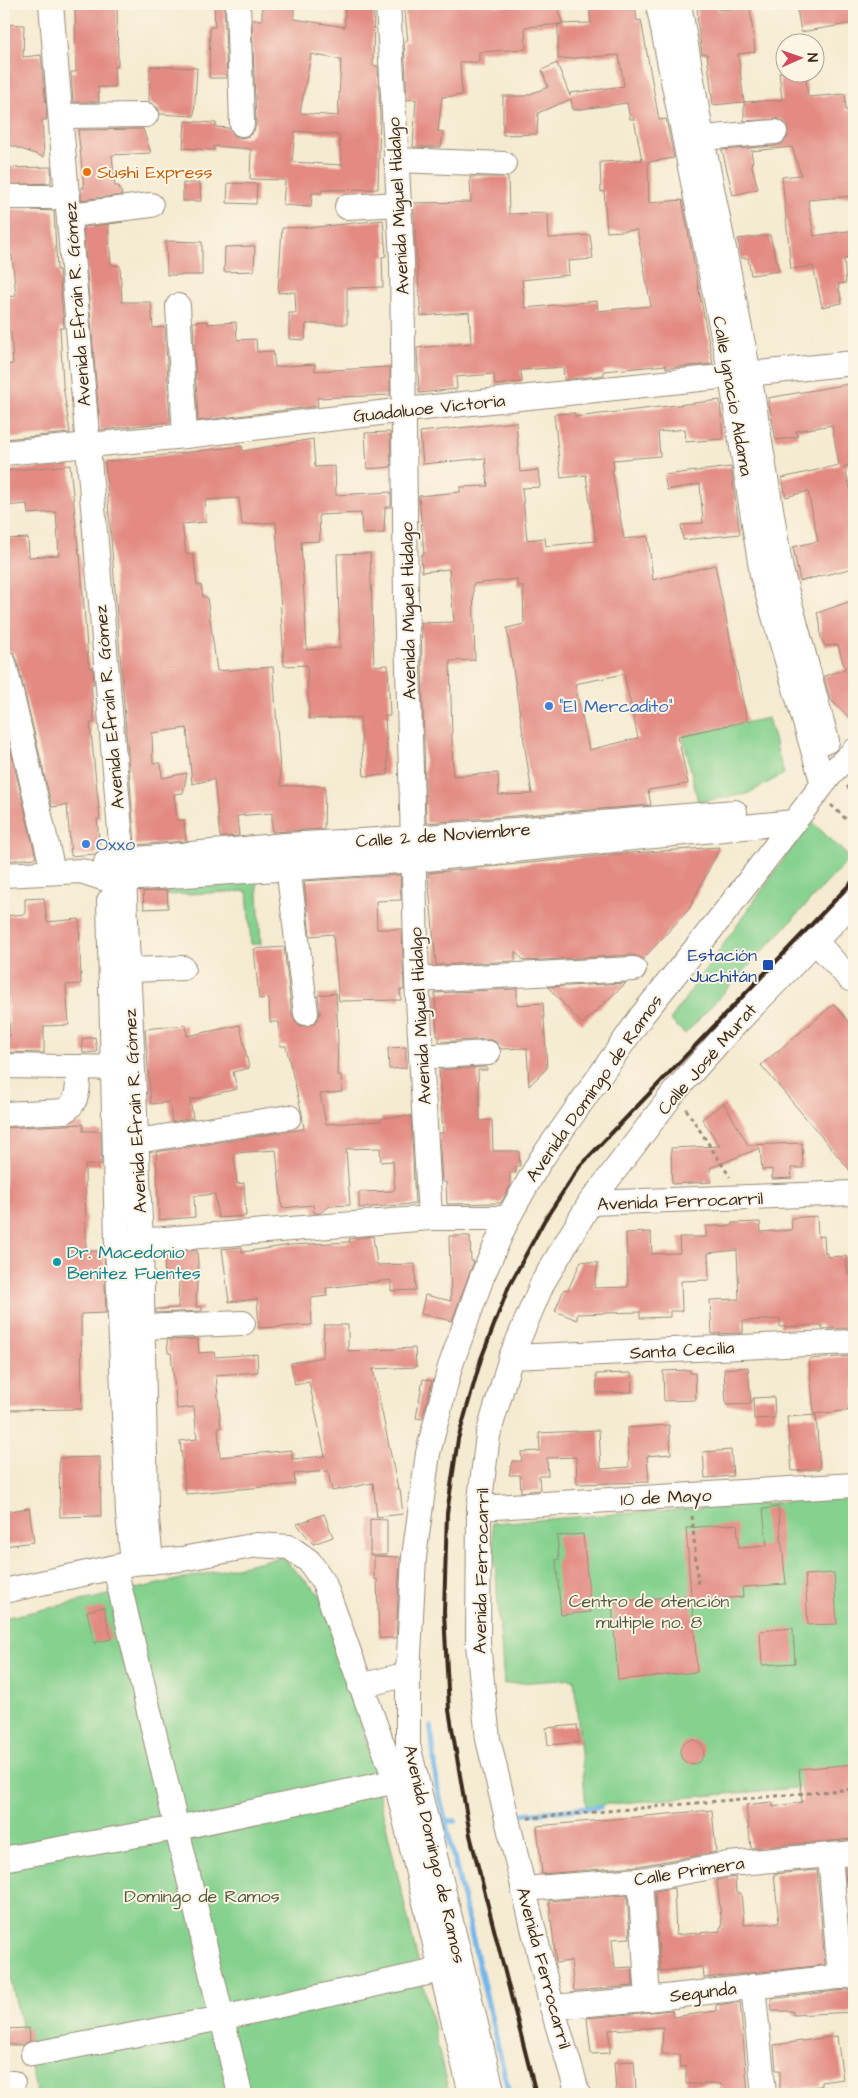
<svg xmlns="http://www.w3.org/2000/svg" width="858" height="2098" viewBox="0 0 858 2098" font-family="'Architects Daughter',sans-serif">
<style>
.green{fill:#85d18e;stroke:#607e56}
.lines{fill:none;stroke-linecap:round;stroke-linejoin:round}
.stream{stroke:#75b7ea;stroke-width:5.5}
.building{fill:#e38b83;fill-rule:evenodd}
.minor-casing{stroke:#988a78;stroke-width:26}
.path{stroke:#988a78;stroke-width:3;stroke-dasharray:4 4;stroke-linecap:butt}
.minor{stroke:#fff;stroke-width:24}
.rail{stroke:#3b2a1e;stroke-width:4}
.food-dot{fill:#e8710a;stroke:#fcf5e5;stroke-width:2}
.shop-dot{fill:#3f7fe0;stroke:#fcf5e5;stroke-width:2}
.transit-dot{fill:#1a4fb4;stroke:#fcf5e5;stroke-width:2}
.culture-dot{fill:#0f9aa8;stroke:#fcf5e5;stroke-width:2}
.labels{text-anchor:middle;stroke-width:4;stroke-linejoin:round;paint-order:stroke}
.food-label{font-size:18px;fill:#c56008;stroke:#fcf5e5;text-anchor:start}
.street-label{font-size:18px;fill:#3b2a1e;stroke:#fcf5e5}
.shop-label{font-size:18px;fill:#366cbe;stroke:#fcf5e5;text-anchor:start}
.transit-label{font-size:18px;fill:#164399;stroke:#fcf5e5;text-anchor:end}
.culture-label{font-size:18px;fill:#0d838f;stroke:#fcf5e5;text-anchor:start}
.park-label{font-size:18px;fill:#515c40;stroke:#fcf5e5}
</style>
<rect width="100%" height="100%" fill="#fcf5e5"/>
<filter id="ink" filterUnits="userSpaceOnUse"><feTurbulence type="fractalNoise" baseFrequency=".02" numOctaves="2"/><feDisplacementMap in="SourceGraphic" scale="10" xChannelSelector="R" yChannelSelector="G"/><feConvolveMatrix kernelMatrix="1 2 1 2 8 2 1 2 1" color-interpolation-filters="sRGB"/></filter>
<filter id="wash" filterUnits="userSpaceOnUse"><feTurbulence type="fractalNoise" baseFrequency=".0096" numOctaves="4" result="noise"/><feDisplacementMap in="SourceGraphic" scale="20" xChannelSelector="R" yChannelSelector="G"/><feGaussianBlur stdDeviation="1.12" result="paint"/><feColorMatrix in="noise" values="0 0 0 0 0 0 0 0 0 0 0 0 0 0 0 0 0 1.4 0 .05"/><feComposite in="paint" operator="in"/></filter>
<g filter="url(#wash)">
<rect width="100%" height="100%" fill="#f5ebd2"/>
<!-- green -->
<g class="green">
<path d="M768,718L784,774L747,794L698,802L683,736Z"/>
<path d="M811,821L850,858L685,1034L670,1020Z"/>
<path d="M257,879L261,944H251L247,891L168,895L167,884Z"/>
<path d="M854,1497V1783L586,1806L574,1679L504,1684L492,1523Z"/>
<path d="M281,1557L321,1596L359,1710L449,2094H37L4,1951V1618Z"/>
</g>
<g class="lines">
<!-- stream -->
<g class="stream">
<path d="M431,1727L437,1786L509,2094"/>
<path d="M524,1814L600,1807"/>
<path d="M446,1821H455"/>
</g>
</g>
<g id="blocks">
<!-- building -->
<g class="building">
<path d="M75,4H117L118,66L114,67L115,87H98L99,102H73L71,72H76Z"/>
<path d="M214,4H224L227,78H209L210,27H215Z"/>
<path d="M262,4H294V19L345,27V4H374L373,66H378L380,118L378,189L322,190V193H312L311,207L283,205L285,180L250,179L251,149L214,146V150L183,148L185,121L216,123V127L229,128L235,136L242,138L249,136L254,131L256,124L252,20H262ZM311,54L341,60L338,116L300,113ZM295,131L339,135L342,165L292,162Z"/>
<path d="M404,4H495L494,6L556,5L563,24L525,27L526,49L479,52V62H460L462,95L442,97L438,131L443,132L441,147H413L416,99L407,100L404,41H408Z"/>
<path d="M589,4H635L637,21L641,20L659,120L666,119L674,158L648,162L649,203L682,200L713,364L666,368V365L604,371V375L564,380L563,367L521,370L522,382L495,385L494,374L456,377L457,389L419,393L417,348L471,343L469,312L421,316L413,203L471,202L470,177H508L509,214L548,213L549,238L590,235L593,259L568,261L569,275L522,280L525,308L597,301L598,311L651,306L637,230L607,232L604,191L601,192L600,162L642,160L634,119H630L627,103L573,110L571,99L538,113L537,134L503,135V96H525L548,87L542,70L557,63L570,96V93L624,86L619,55L558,59V24L591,23Z"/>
<path d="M697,4H718V10L750,8L755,52L738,54L744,102L713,105L707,54H702L697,18H698Z"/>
<path d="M825,4H854V23L801,32L797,8Z"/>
<path d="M4,24L24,25L23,57L41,55L47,116L46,120H42L44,157L4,143Z"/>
<path d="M150,66L197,68L194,116L160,114L158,108L149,102Z"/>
<path d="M779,72H805L808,97L845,94L846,111L854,108V196L808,200L814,236L854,230V257L844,259L846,283L838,284L842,303L822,307L813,266L791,269L782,177L801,175L792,147L751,151L753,162H751L758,189L733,195L722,150L776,146L783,143L788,137L787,125L780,119L744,121V102L782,100Z"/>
<path d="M143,129L151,153L112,155L115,186H119L122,195L81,200V188H84L78,130Z"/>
<path d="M51,167V183L4,185V168Z"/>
<path d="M183,183H200L201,201H183Z"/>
<path d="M228,183L257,184L256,204L227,203Z"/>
<path d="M4,209L54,211L57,270H59L64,328H60L63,385L70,433L4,439V365L13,364L11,332H4V297L16,296L12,255H4Z"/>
<path d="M383,220L386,256L382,257L383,287L347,288V324H306L305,340L289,339V313H296L295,292L278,293L282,228L316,227Z"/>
<path d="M123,222L108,224L111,265L120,266L122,302H151L153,328L165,327L170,422L100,430L83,227Z"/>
<path d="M770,235L779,271L751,275L748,258H741L738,239Z"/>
<path d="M166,241L202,242V275H167Z"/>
<path d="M255,246L254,271L224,272L225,247Z"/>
<path d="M207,321L208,324L236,322L237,340L256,339L257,352L273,351L275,367L315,364V371L390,367V395L317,398L318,406L198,421L193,322Z"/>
<path d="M854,383V432H851L854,465L844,466L854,501V540H852L854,568L800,581L793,547L818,541L815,527L808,491L786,497L782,478L839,465L832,425L796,431L798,437L776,440L768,398Z"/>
<path d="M720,400L723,439L686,442L685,429L658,432L660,456L613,460L614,470H612L624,539L648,536L653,580L715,565L747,721L678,736L688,784L648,790L651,805L426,823L421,623L454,622L449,569L422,572L421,555L424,554L419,496L460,492V487L488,486L485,458L423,464L420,432L516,422L520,472L538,470L540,487L522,488L527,540L545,538L546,546L596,541L586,475L561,478L554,414L575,413V417ZM517,579V586H523L524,624L507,628L532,794L499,795L498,773L453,776L450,661L475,660L473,584ZM624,674L638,738L589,750L575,684Z"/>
<path d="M390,432L391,467L367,469L365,433Z"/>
<path d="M313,439L315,467L335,466L336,495L391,492V507H385L384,533L362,534L361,513L319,515L320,541L301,542L307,650L340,648L337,554L370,553L374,666L388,665L390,716H385L388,775L364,776L360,717L309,719L307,665L284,666L276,522L242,525L239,498L205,500L206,522L182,524L186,554L193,553L197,585H201L203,597H207L217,671L273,667L281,786H325L324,829L272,832V813L237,816L239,836L220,837L214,779L192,784L187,728L152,733L153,763H161L162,778L187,773L183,793L174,794L177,820H184L186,841L135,845L105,462L242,446L243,451Z"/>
<path d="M70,465L79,555L80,554L88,661L90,668H93L94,684H91L94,723H90L100,819H97L100,850L95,854L71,856L67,805L52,807L17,660L14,653L4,650V613H7L4,539L28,538L29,557L59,555L56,512L28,514L27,504L4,506V471Z"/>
<path d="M731,467L740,534L683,540L681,525L703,523L700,484L667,490L664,475Z"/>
<path d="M854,600V722L830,699L824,676L845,669L838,645L825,646L821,638L820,622L817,613Z"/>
<path d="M4,722L36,858L4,861Z"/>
<path d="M720,847L689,909L643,959L633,955L524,961L515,951V961L436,965L428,873L618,854Z"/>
<path d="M400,875L401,900L376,901L377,929H402L404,990H400L401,1000L339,1001L333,934L310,936L304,881Z"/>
<path d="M167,890L168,908L144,909L143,892Z"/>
<path d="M44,898L47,922L79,919L81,984L66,985L69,1025L44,1026V1053L4,1052V1036H10L7,991H4V916L25,914V899Z"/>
<path d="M284,947L292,1015L295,1022L301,1026L314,1024L318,1019L320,1012L318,995L336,993L338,1040L337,1075H341L342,1092L320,1094L326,1124L381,1121V1118L411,1116L415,1204L359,1208V1192L392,1191L395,1189L393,1161L381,1162L380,1148L346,1149L350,1205L330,1206L320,1213H314L313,1205L282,1208L276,1150L234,1153L237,1184L244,1183L246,1216L218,1218L215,1194L194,1196L195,1217L159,1220L156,1152L304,1129L302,1114L286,1046H280L279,1022H270L269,998L259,999L254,949Z"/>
<path d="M626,983L582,1024L548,987Z"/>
<path d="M517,989V1005L543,1003L547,1068L529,1086L527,1048L501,1049L495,1041L487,1039L439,1042V1036H437L435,993Z"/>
<path d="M834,1004L854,1028V1175L761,1065Z"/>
<path d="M186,1025L187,1036L240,1025L249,1068L233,1072L237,1089L190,1100L193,1118L172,1122L169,1102L151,1104L145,1029Z"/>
<path d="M95,1037L97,1052L83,1053L82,1039Z"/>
<path d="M406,1047V1068L389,1069L388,1048Z"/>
<path d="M487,1067V1070H478L480,1121L492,1120L493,1151H519L520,1166H516V1173H510V1186L501,1203L447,1204L446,1182H442L439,1133H443L439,1070Z"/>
<path d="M724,1103L748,1145L802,1143L803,1168H791L792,1178L772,1179V1169L762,1170L760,1148L710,1168L711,1182L672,1184L671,1148L720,1146L702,1119Z"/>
<path d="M83,1124V1131H101V1165H85L86,1251H104L106,1313L81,1314L82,1409L4,1410L5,1128Z"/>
<path d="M817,1216L818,1237L824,1236L825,1253H827V1257L846,1256L848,1274L853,1273L854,1301L849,1302L850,1328L822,1329V1325L780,1327V1319L743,1321V1333L712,1334L710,1300L739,1299L737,1250L708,1253L709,1280L681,1281L682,1311H670V1317L640,1318V1312L577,1314V1320L555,1311L564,1289L568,1290L581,1261L598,1263L594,1288L628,1287L626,1233L651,1232L652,1254L680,1253L679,1237H706V1226H732V1223L760,1222L761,1232L792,1230L791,1218Z"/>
<path d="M373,1236L377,1265L415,1264L416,1290L391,1291V1280L326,1288L327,1296L311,1298L312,1325L259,1328L257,1299L229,1302L222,1249L242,1247V1252L291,1245L350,1242L349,1239Z"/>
<path d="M449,1236H470L471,1261H474L452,1321L421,1314L425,1295L451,1301Z"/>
<path d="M197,1250L199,1278H197L196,1307H202V1311L156,1313V1309L178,1308L179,1280H165L164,1253Z"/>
<path d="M324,1325H348V1351L415,1348L416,1367L373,1369L398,1489H400L403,1514L377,1517L373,1483L332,1491L328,1471L294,1474L295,1484L186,1494L180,1441L197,1439L194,1407L177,1409L171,1353H168L167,1340L198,1339L199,1353L214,1352L215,1357L257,1354L258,1372L216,1375L221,1428H218L220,1457L292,1450V1459L325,1456L309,1382L295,1385L291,1363L323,1357Z"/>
<path d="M854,1356V1410L814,1414L809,1359Z"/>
<path d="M748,1367L751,1404L726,1405L724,1369Z"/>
<path d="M690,1370V1373H695L696,1400L664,1401L663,1371Z"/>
<path d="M631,1373L632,1392L597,1393L596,1374Z"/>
<path d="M423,1379L432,1381L422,1419L416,1418Z"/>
<path d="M774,1397L775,1418L754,1419L753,1398Z"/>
<path d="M816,1415L820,1469L792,1471L787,1417Z"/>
<path d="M669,1425L671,1454L647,1456L649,1482L577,1484L576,1457L547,1458L548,1476H539L540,1490L521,1492L520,1475H509L512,1461H522L521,1452L540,1451L539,1433L599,1430L601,1469L629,1467L627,1428Z"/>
<path d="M731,1450L733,1476L705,1478L703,1452Z"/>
<path d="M100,1457L101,1516L60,1517L59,1458Z"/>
<path d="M778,1507L786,1584L742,1587L743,1597L692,1601L697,1672L618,1680L612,1602L691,1595L686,1528L737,1524L739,1548L767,1546L763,1509Z"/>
<path d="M29,1508L34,1542L4,1546V1512Z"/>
<path d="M324,1514L333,1537L313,1544L297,1524Z"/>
<path d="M370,1519L387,1520V1555H370Z"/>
<path d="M583,1534L591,1612L561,1615L556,1560L559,1559L557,1536Z"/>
<path d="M374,1556L400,1557L396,1638H379L377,1579H374Z"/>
<path d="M834,1573L837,1624L808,1625L805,1575Z"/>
<path d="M104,1607L111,1639L94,1643L87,1611Z"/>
<path d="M793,1628L795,1663L762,1665L760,1631Z"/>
<path d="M577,1725L579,1742L548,1745L546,1728Z"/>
<circle cx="692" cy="1752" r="12"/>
<path d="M854,1764V1839L751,1848L746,1805L772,1802L773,1807L802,1802L799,1769Z"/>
<path d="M712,1810L716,1852L638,1866L542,1874L537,1826Z"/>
<path d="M854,1867V1885L846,1886L845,1868Z"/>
<path d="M817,1870L825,1965L704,1978L703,1967L660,1971L655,1891L674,1888L676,1935L720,1931V1927H722L717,1880L730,1878L735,1877L736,1893H741L744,1925L779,1923L774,1874Z"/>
<path d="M627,1895L630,1938L612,1939L615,1968L632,1967L633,1986L574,1991L571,1961L556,1963L549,1901Z"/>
<path d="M849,1917H854V1962L853,1961Z"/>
<path d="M854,1989L852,2012L793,2015V2011H772L771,1999Z"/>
<path d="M740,2002L748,2093L722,2094L721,2084H686V2066L680,2067L679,2054H662L663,2027L609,2030L610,2053L591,2054L587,2018L672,2010L673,2017L716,2011V2005Z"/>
<path d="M29,2028L30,2041L23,2045H4V2029Z"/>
<path d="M837,2036L843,2079L821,2082V2086L780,2090V2070H776L774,2045Z"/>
<path d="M634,2061L636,2090L616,2092L614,2062Z"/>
</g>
</g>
</g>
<g filter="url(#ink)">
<use href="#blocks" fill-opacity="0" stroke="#988a78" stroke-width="1"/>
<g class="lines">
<defs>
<g id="minor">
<path d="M51,4L124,878L141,1242L146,1509L151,1562"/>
<path d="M238,4L242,124"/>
<path d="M388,4L402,260L406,598L417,980L430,1218"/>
<path d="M658,4L731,376L762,575L823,784"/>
<path d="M679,4L702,138L749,374L781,570L827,741"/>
<path d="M61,116L146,115"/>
<path d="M702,138L775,132"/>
<path d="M396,160L504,164"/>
<path d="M9,197H68"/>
<path d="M347,207L399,204"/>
<path d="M70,215L151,205"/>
<path d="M178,306L185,436"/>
<path d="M4,453L185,436L405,410L854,363"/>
<path d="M4,663L53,871"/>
<path d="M106,862L285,845L415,838L735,812"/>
<path d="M288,867L306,1013"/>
<path d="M4,875L81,871L109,880L415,860L794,822"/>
<path d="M109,901L117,1242L128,1514L133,1563"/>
<path d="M815,941L850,979"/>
<path d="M129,970L183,968"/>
<path d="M417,980L634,969"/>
<path d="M421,1057L488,1053"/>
<path d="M4,1066L129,1068"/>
<path d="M4,1114L65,1111C80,1101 78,1084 78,1067"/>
<path d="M137,1141L289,1117"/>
<path d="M590,1203L854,1193"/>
<path d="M126,1242L430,1218H508"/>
<path d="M141,1327L243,1323"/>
<path d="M511,1357L854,1342"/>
<path d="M479,1508L854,1485"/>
<path d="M115,1568L240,2094"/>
<path d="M4,1591L133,1563L182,1559L257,1545L289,1547L309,1561L324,1583L396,1782L471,2094"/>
<path d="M360,1686L408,1674"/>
<path d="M830,1855L840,1977"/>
<path d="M8,1858L177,1828L411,1778"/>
<path d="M640,1880L648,1999"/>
<path d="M523,1889L640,1880L728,1864L854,1853"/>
<path d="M753,1986L764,2094"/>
<path d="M552,2007L648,1999L854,1975"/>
<path d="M33,2054L222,2018L441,1970"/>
<path d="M4,2083H13"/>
<path d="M493,2094L408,1745V1674L414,1557L428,1453L450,1367L482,1277L508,1218L540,1161L643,1014L725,912L834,770L854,751"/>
<path d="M578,2094L552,2007L488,1739L478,1644L479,1508L488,1435L511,1357L543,1282L590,1203L675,1091L726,1034L854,901"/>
</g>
</defs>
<!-- minor casing -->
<use href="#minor" class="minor-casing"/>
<!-- path -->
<g class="path">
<path d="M847,786L854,793"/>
<path d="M831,805L849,822"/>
<path d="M686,1109L730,1177"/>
<path d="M692,1516L698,1585"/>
<path d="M528,1818L854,1789"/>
</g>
<!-- minor -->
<use href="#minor" class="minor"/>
<!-- rail -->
<path class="rail" d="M536,2094L470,1835L449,1710L444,1612L447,1513L458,1439L481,1359L509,1286L544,1221L580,1166L854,880"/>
</g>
</g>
<!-- markers -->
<circle class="food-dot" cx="87" cy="172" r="5"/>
<g class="shop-dot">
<circle cx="549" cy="706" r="5"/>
<circle cx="86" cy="844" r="5"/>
</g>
<rect class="transit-dot" x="762" y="959" width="12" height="12" rx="2.5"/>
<circle class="culture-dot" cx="57" cy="1262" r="5"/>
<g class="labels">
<!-- food labels -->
<g class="food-label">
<text x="97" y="178">Sushi Express</text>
</g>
<!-- street labels -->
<g class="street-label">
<text transform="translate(398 206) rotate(-93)" y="6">Avenida Miguel Hidalgo</text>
<text transform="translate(77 304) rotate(-94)" y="6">Avenida Efraín R. Gómez</text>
<text transform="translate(733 396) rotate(80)" y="6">Calle Ignacio Aldama</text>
<text transform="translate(429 408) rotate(-6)" y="6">Guadaluoe Victoria</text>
<text transform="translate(408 611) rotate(-91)" y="6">Avenida Miguel Hidalgo</text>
<text transform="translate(109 707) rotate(-95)" y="6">Avenida Efraín R. Gómez</text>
<text transform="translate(443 835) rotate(-4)" y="6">Calle 2 de Noviembre</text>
<text transform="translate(420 1016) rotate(-93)" y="6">Avenida Miguel Hidalgo</text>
<text transform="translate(707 1059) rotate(-49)" y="6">Calle José Murat</text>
<text transform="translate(594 1088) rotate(-55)" y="6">Avenida Domingo de Ramos</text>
<text transform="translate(135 1111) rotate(-93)" y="6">Avenida Efraín R. Gómez</text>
<text transform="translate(680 1201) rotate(-2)" y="6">Avenida Ferrocarril</text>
<text transform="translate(682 1350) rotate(-3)" y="6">Santa Cecilia</text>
<text transform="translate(666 1497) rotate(-3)" y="6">10 de Mayo</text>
<text transform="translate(481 1571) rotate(-89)" y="6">Avenida Ferrocarril</text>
<text transform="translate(435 1854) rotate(77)" y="6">Avenida Domingo de Ramos</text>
<text transform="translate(689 1871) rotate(-9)" y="6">Calle Primera</text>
<text transform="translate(544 1968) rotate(75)" y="6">Avenida Ferrocarril</text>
<text transform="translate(703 1992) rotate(-7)" y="6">Segunda</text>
</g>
<!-- shop labels -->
<g class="shop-label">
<text x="559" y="712">"El Mercadito"</text>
<text x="96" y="850">Oxxo</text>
</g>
<!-- transit labels -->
<g class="transit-label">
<text x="757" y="961">Estación<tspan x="757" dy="21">Juchitán</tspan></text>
</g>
<!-- culture labels -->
<g class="culture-label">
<text x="67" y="1258">Dr. Macedonio<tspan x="67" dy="21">Benítez Fuentes</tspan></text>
</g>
<!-- park labels -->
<g class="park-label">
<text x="649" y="1607">Centro de atención<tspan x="649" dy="21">multiple no. 8</tspan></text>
<text x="202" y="1902">Domingo de Ramos</text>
</g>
</g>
<!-- margin -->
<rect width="858" height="2098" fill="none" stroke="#fcf5e5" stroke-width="20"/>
<!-- north arrow -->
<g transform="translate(800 58) rotate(88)"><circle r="24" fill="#fcf5e5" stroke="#afa495"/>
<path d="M0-4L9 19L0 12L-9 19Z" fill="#d1495b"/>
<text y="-8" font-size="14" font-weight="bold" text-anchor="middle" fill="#3b2a1e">N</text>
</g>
</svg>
